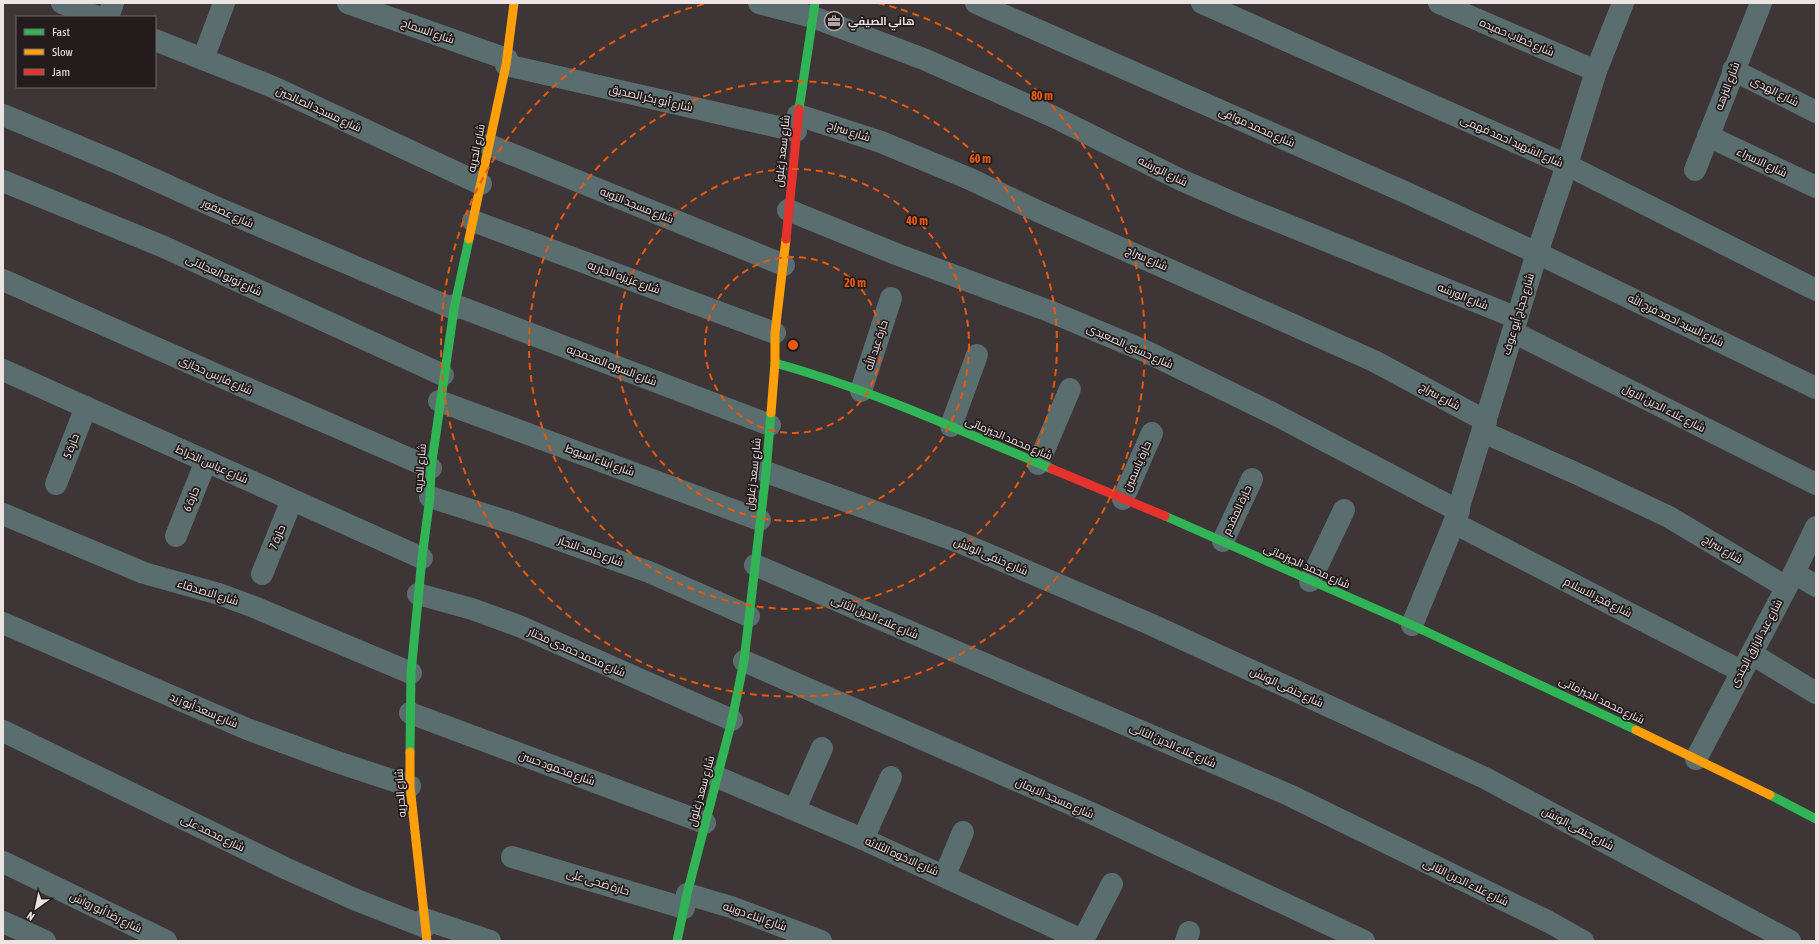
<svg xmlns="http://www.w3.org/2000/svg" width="1819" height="944" viewBox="0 0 1819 944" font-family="'Asap Condensed',Cairo,sans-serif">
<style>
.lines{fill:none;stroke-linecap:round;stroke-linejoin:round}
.street{stroke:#5a6d6f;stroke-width:22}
.fast{stroke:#30b455;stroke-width:9}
.slow{stroke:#ff9f0a;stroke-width:9}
.jam{stroke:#e5322d;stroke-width:9}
.ring{fill:none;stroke:#e8590c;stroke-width:2;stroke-dasharray:7 5}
.labels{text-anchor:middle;stroke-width:3.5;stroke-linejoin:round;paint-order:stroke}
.poi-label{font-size:11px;font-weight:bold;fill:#eee3e3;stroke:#231b1c;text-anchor:start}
.street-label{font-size:11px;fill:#eee3e3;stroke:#231b1c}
.centre{fill:#e8590c;stroke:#231b1c;stroke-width:2}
.ring-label{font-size:12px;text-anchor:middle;font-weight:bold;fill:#e8590c;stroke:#231b1c;stroke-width:3.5;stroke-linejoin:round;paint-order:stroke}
</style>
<rect width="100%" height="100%" fill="#3e3536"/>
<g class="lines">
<!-- street -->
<g class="street">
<path d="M62,3L98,17"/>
<path d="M348,3L507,59"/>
<path d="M759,3L813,17L926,60L1052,116L1181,180L1243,207L1517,318"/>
<path d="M976,3L1407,193L1537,253L1816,388"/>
<path d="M1202,3L1567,165L1816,290"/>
<path d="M1439,3L1596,71"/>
<path d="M108,17L113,3"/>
<path d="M155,40L273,87L481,184"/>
<path d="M203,59L224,3"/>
<path d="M506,65L796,131"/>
<path d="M1733,70L1816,112"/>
<path d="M3,115L118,163L213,206L454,309"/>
<path d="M798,115L881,142L970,179L1033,209L1374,361L1486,421"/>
<path d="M1708,136L1816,187"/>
<path d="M489,145L784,265"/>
<path d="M1695,170L1761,3"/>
<path d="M3,181L164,247L443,375"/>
<path d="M788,210L896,254L1049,311L1145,351L1272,413L1459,511"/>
<path d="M473,221L775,333"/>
<path d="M3,280L242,386L431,468"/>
<path d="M455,305L770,425"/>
<path d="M1513,332L1816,484"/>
<path d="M3,370L422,558"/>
<path d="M861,391L891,298"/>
<path d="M439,401L760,520"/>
<path d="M951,426L977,355"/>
<path d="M1483,432L1582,476L1669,517L1786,587"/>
<path d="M1038,464L1070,389"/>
<path d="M766,472L959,542L1150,624L1485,778L1790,941"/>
<path d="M56,484L86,407"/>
<path d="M430,497L515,524L649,572L749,616"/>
<path d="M1123,499L1152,433"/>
<path d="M3,514L144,573L219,594L254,607L411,673"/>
<path d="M1454,523L1741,671"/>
<path d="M176,536L206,461"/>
<path d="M1223,541L1252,479"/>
<path d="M755,565L1289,795L1549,922L1583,941"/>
<path d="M1794,573L1816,586"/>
<path d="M262,574L292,500"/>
<path d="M1310,581L1344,510"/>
<path d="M418,594L472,609L519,626L732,720"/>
<path d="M3,623L247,729L334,761L410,786"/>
<path d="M1412,625L1454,523L1537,253L1567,165L1596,71L1623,3"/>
<path d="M1752,654L1816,693"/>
<path d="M744,661L1089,812L1364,941"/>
<path d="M410,713L705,823"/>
<path d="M3,731L285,868L354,899L425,927"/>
<path d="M1696,759L1794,573L1816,527"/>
<path d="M717,777L863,839L1084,941"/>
<path d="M795,809L822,748"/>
<path d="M863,839L891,777"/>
<path d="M512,857L684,908"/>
<path d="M3,862L166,941"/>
<path d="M945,875L963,832"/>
<path d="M687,894L731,907L821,941"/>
<path d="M424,919L490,941"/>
<path d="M3,922L45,941"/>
<path d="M1083,940L1112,884"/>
<path d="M1186,941L1189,932"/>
</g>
<!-- fast -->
<g class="fast">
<path d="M799,109L815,3"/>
<path d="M775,363C869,389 962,431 1052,469"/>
<path d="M1165,516L1412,625L1636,730"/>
<path d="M410,752L411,673L422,558L430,497L431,468L454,309L469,239"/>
<path d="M1770,795L1816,819"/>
<path d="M677,941L687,894L732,720L744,661L766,472L771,413"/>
</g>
<!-- slow -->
<g class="slow">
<path d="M469,239L506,65L514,3"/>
<path d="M771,413L775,363V333L786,239"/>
<path d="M1636,730L1770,795"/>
<path d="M410,752V786L427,941"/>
</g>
<!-- jam -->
<g class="jam">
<path d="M786,239L799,109"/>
<path d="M1052,469L1165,516"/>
</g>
</g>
<!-- distance rings -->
<g class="ring">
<circle cx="793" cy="345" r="88"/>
<circle cx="793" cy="345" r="176"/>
<circle cx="793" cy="345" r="264"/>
<path d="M878 3A352 352 0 1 1 708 3"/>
</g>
<!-- icons -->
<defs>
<symbol id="office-ring" viewBox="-11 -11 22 22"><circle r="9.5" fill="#231b1c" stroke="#b0a6a6" stroke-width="1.5"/><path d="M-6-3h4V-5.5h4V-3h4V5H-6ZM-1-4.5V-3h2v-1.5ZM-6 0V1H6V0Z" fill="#b0a6a6"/></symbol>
</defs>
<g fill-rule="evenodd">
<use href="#office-ring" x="823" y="10" width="22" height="22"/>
</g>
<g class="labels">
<!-- poi labels -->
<g class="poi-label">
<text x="848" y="25">هاني الصيفي</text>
</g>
<!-- street labels -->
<g class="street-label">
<text transform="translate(428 31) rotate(19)" y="4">شارع السماح</text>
<text transform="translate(1517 37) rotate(23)" y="4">شارع خطاب حميده</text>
<text transform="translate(1727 86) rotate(-69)" y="4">شارع النزهه</text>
<text transform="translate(1775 91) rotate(27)" y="4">شارع الهدى</text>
<text transform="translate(651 98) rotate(13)" y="4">شارع أبو بكر الصديق</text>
<text transform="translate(319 109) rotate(25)" y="4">شارع مسجد الصالحين</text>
<text transform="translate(1257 127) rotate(24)" y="4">شارع محمد موافى</text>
<text transform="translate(849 131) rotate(18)" y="4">شارع سراج</text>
<text transform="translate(1512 141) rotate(24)" y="4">شارع الشهيد احمد فهمى</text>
<text transform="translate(476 148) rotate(-78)" y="4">شارع الحريه</text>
<text transform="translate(782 151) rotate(-84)" y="4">شارع سعد زغلول</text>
<text transform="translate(1762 162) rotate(25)" y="4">شارع الاسراء</text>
<text transform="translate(1163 171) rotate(26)" y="4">شارع الورشه</text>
<text transform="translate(637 205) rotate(22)" y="4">شارع مسجد التوبه</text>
<text transform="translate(228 213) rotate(24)" y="4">شارع عصفور</text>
<text transform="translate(1147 258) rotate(24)" y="4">شارع سراج</text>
<text transform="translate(224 275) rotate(25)" y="4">شارع توتو العجلاتى</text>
<text transform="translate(624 277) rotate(20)" y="4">شارع عزيزه الجاريه</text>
<text transform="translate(1463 296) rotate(22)" y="4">شارع الورشه</text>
<text transform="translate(1518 314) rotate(-73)" y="4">شارع حجاج أبو عوف</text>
<text transform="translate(1676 320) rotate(26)" y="4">شارع السيد احمد فرج الله</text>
<text transform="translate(876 345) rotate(-72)" y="4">حارة عبد الله</text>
<text transform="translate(1130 346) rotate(24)" y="4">شارع حسنى الصعيدى</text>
<text transform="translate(612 365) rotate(21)" y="4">شارع السيره المحمديه</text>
<text transform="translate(216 375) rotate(24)" y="4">شارع فارس حجازى</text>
<text transform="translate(1440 396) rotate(29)" y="4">شارع سراج</text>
<text transform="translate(1664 408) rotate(27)" y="4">شارع علاء الدين الاول</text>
<text transform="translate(1009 438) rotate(23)" y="4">شارع محمد الجيزماتى</text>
<text transform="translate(71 446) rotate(-69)" y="4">حارة 5</text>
<text transform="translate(600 460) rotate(20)" y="4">شارع ابناء اسيوط</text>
<text transform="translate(212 464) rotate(24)" y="4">شارع عباس الخراط</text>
<text transform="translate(1137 466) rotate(-66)" y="4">حارة ياسمين</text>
<text transform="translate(420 468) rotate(-85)" y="4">شارع الحريه</text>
<text transform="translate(753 474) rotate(-84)" y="4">شارع سعد زغلول</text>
<text transform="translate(191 499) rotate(-68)" y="4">حارة 6</text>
<text transform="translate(1237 510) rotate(-65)" y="4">حارة المقدم</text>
<text transform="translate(277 537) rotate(-68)" y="4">حارة 7</text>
<text transform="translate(1723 549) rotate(31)" y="4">شارع سراج</text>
<text transform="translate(591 551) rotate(20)" y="4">شارع حامد النجار</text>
<text transform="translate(991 556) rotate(23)" y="4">شارع حنفى الونش</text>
<text transform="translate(1307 566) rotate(24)" y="4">شارع محمد الجيزماتى</text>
<text transform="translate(208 592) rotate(17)" y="4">شارع الاصدقاء</text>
<text transform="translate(1598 597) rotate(27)" y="4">شارع فجر الاسلام</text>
<text transform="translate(875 617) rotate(23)" y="4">شارع علاء الدين الثانى</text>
<text transform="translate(1756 643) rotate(-62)" y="4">شارع عبد الرازق الجندى</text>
<text transform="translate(577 652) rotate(24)" y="4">شارع محمد حمدى مختار</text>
<text transform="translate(1287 687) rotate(25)" y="4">شارع حنفى الونش</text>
<text transform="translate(1602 700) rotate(26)" y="4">شارع محمد الجيزماتى</text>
<text transform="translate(204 710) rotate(23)" y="4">شارع سعد أبو زيد</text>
<text transform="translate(1173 745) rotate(24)" y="4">شارع علاء الدين الثانى</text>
<text transform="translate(557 768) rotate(20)" y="4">شارع محمود حسن</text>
<text transform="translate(701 791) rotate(-75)" y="4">شارع سعد زغلول</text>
<text transform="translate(400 793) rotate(-94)" y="4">شارع الحريه</text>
<text transform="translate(1055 798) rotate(24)" y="4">شارع مسجد الايمان</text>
<text transform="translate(1578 828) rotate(28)" y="4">شارع حنفى الونش</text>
<text transform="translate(213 833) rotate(26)" y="4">شارع محمد على</text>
<text transform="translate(902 856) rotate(24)" y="4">شارع الاخوه الثلاثه</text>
<text transform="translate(598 882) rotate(17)" y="4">حارة ضحى على</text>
<text transform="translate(1466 882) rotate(26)" y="4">شارع علاء الدين الثانى</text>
<text transform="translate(106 912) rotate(26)" y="4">شارع رضا أبو رواش</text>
<text transform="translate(755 916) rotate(19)" y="4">شارع ابناء دوينه</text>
</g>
</g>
<circle cx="793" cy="345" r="6" class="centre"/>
<g class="ring-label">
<text x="1042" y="100">80 m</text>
<text x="980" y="163">60 m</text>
<text x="917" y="225">40 m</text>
<text x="855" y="287">20 m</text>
</g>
<!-- border -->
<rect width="1819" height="944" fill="none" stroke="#eee3e3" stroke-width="8"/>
<!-- legend -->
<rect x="16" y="16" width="140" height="72" fill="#231b1c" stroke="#746b6c"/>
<rect x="24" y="29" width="20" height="6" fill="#30b455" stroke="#746b6c"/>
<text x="52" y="36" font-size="12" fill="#eee3e3">Fast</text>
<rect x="24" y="49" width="20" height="6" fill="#ff9f0a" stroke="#746b6c"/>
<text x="52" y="56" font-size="12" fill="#eee3e3">Slow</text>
<rect x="24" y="69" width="20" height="6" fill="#e5322d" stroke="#746b6c"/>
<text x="52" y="76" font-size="12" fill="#eee3e3">Jam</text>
<!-- north arrow -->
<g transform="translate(36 908) rotate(213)" stroke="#231b1c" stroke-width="3" paint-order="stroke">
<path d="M0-3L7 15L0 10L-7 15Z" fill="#eee3e3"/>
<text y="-6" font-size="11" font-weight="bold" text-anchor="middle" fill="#eee3e3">N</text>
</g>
</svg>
